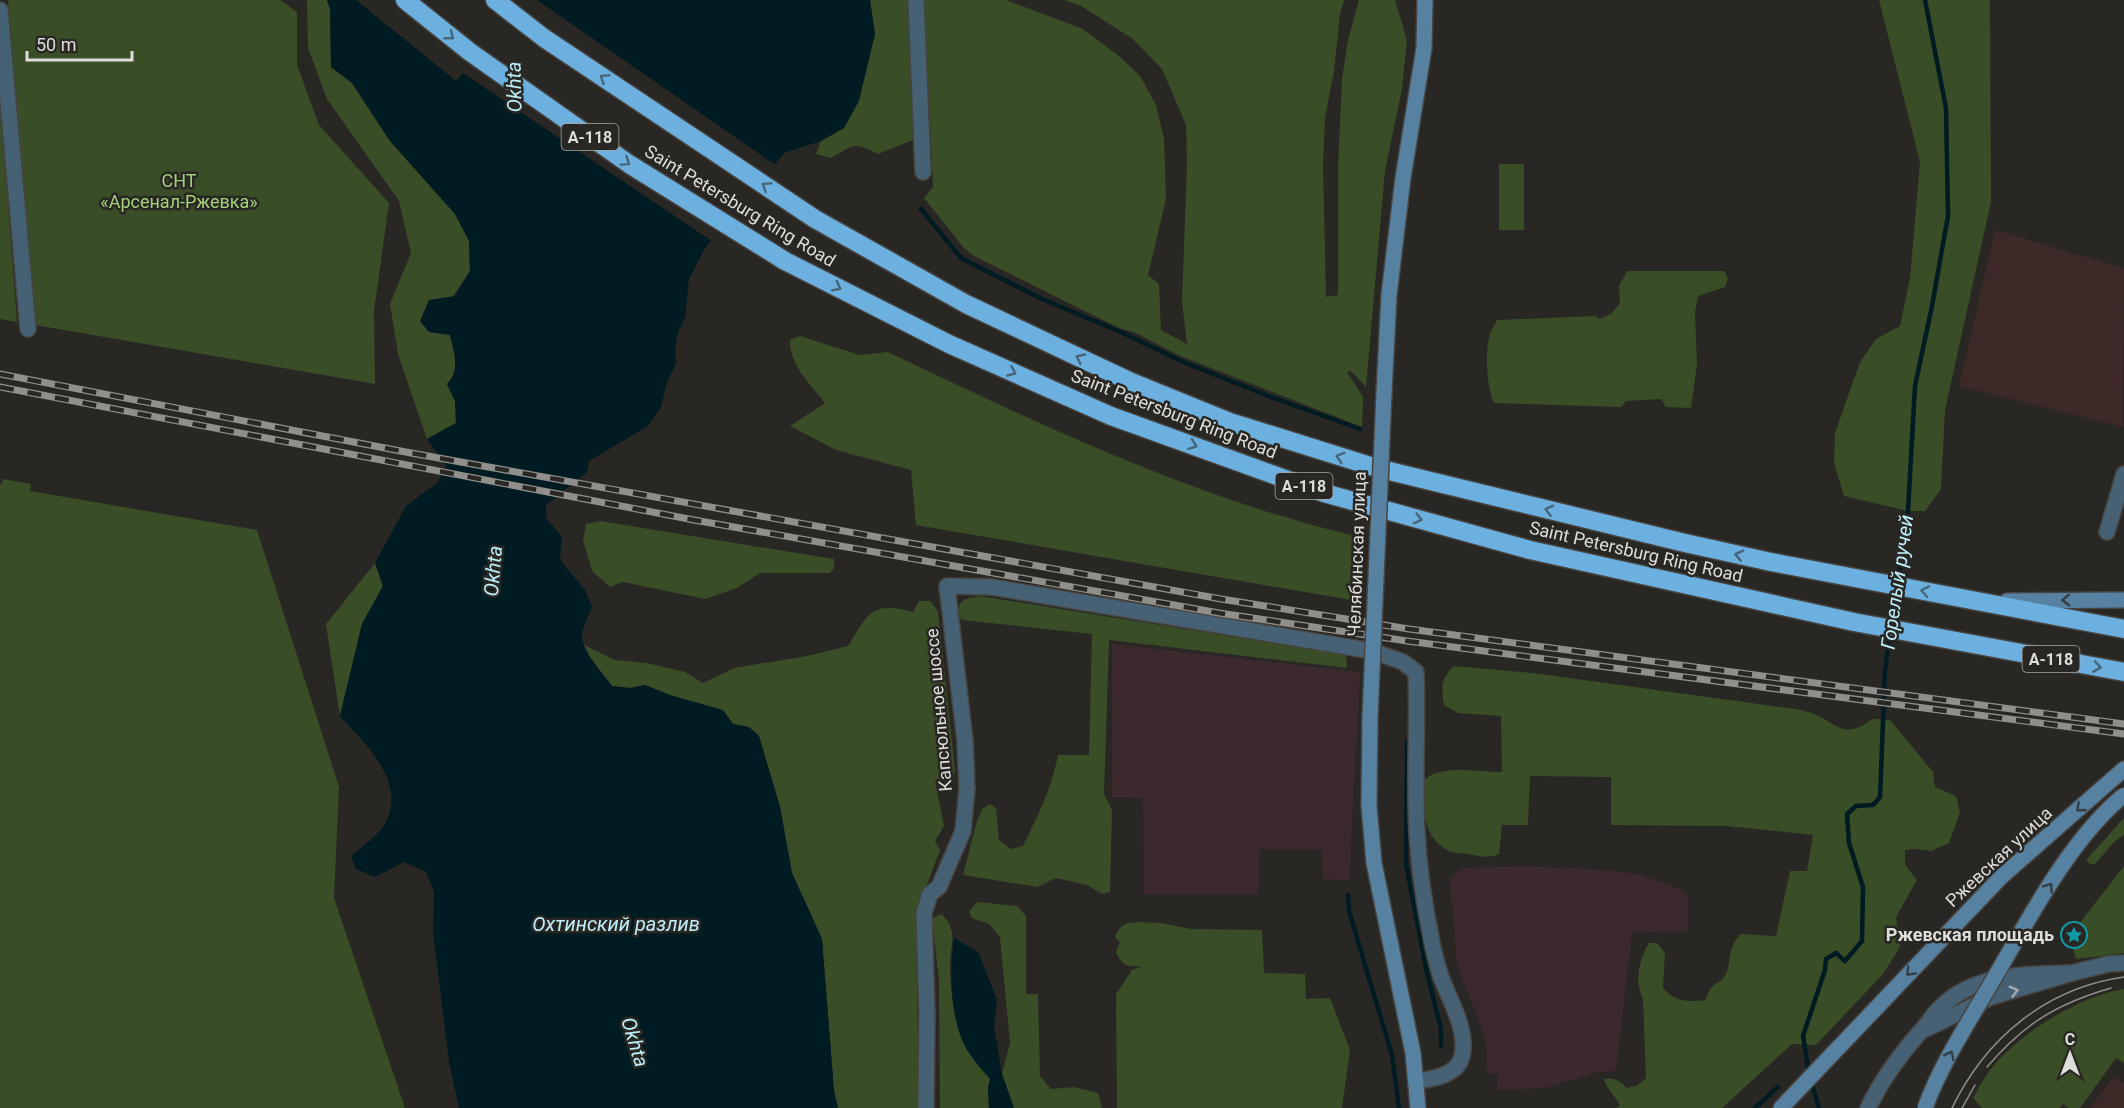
<svg xmlns="http://www.w3.org/2000/svg" width="2124" height="1108" viewBox="0 0 2124 1108" font-family="Roboto,sans-serif">
<style>
.commercial{fill:#3d2927}
.industrial{fill:#3c292d}
.green{fill:#394d27}
.water{fill:#001b21}
.pier{fill:#292724}
.lines{fill:none;stroke-linecap:round;stroke-linejoin:round}
.stream{stroke:#001b21;stroke-width:4.5}
.street-casing{stroke:#464441;stroke-width:18}
.secondary-casing{stroke:#464441;stroke-width:18}
.highway-casing{stroke:#464441;stroke-width:21}
.street{stroke:#476174;stroke-width:15}
.secondary{stroke:#5681a0;stroke-width:15}
.highway{stroke:#6cb0e0;stroke-width:18}
.tram{stroke:#918f8c;stroke-width:1.5}
.rail-casing{stroke:#918f8c;stroke-width:7}
.rail{stroke:#292724;stroke-width:4.5;stroke-dasharray:14;stroke-linecap:butt}
.secondary-bridge-casing{stroke:#464441;stroke-width:18;stroke-linecap:butt}
.secondary-bridge{stroke:#5681a0;stroke-width:15}
.oneway{stroke:#476579}
.oneway2{stroke:#343e43}
.oneway3{stroke:#a2abb1}
.labels{text-anchor:middle;stroke-width:5;stroke-linejoin:round;paint-order:stroke}
.shield{fill:#292724;stroke:#a8a6a3;stroke-width:1.5}
.shield-label{font-size:16px;font-weight:bold;fill:#deddda}
.park-label{font-size:18px;fill:#a3d278;stroke:#292724}
.street-label{font-size:18px;fill:#deddda;stroke:#292724}
.poi-label{font-size:18px;font-weight:bold;fill:#deddda;stroke:#292724;text-anchor:end}
.water-label{font-size:20px;font-style:italic;fill:#beeef8;stroke:#292724}
</style>
<rect width="100%" height="100%" fill="#292724"/>
<!-- commercial -->
<g class="commercial">
<path d="M1995,230L2124,268L2123,427L1959,386Z"/>
<path d="M2114,1076L2124,1083V1108H2090Z"/>
</g>
<!-- industrial -->
<g class="industrial">
<path d="M1112,644L1360,672L1349,880L1323,879L1322,850L1260,849L1259,894H1144L1143,798L1112,797Z"/>
<path d="M1528,866L1617,871L1646,876L1682,890L1688,899V931L1632,932L1616,1071L1598,1072L1545,1088L1498,1090L1497,1074H1487L1485,1036L1457,965L1450,880L1456,872L1464,868Z"/>
</g>
<!-- green -->
<g class="green">
<path d="M8,0H280L297,12V65L319,125L389,203L374,311L375,384L35,325Z"/>
<path d="M307,0H327L330,9L331,67L352,83L390,141L455,214L469,241L470,271L429,332L450,335C454,353 461,369 447,384L455,401L456,423L427,439L398,354L390,304L411,253L399,201L327,99L308,48Z"/>
<path d="M870,0H909L913,140L878,154C854,141 853,145 831,158L816,154L821,141L844,128L875,35Z"/>
<path d="M924,0H1006L1083,29L1119,56L1140,76L1156,105L1164,139L1166,199L1148,275L1159,284L1161,330L1187,344L1182,302L1187,163L1186,125L1162,69L1133,39L1081,6L1064,0H1344L1340,14L1334,71L1325,118L1323,165L1326,297L1338,295V167L1342,79L1348,40L1359,0H1395L1407,40L1402,89L1385,171L1366,387L1351,371L1347,372L1363,397L1362,427L1178,355L1134,332L1121,329L974,256L964,248L924,198L933,187Z"/>
<path d="M1879,0H1990L1991,202L1945,410L1941,489L1925,511H1908L1844,496L1834,463L1835,433L1860,362L1876,339L1900,326L1910,278L1920,162Z"/>
<path d="M0,102L16,307L17,322L0,319Z"/>
<rect x="1499" y="164" width="25" height="66"/>
<path d="M1627,271H1724L1728,278L1725,287L1698,296L1695,312L1697,364L1691,408L1666,407L1661,399L1626,401L1621,407L1494,403C1487,389 1485,353 1489,338C1490,332 1494,326 1497,320L1595,316L1600,319L1612,313L1620,303L1619,286Z"/>
<path d="M800,336L860,355L888,352C1039,424 1191,497 1355,536L1351,600L916,525L911,470L836,450L790,426L825,403C810,383 790,367 790,340Z"/>
<path d="M3,479L31,484L30,491L257,530L339,787L334,898L405,1108H0V484H2Z"/>
<path d="M600,521L834,559V568L830,573H760L737,588L705,599L623,582L610,587L592,571L583,540L586,524Z"/>
<path d="M375,563L383,586L362,624L340,716L326,624Z"/>
<path d="M980,596L1346,655L1347,668L1109,640L1104,794L1112,810L1110,892L1102,894L1087,885L1056,878L1037,887L963,875L976,824L982,809L990,804L996,808L999,840L1011,849L1023,846C1038,816 1052,787 1058,755H1089L1092,634L962,620L958,615C959,598 965,599 980,596Z"/>
<path d="M919,601H930L938,611L955,770L950,786L942,788L935,781L944,826L935,841L940,850L920,904L916,927L919,1108H838L834,1091L822,939L792,873L780,807L759,736L749,727L733,724L645,685L630,688L612,686L590,657L584,645L615,660L647,663L685,672L703,683L734,668L807,656L848,646C869,612 871,601 913,612Z"/>
<path d="M1454,666L1533,673L1795,709C1802,710 1808,712 1814,714C1839,725 1844,740 1872,719L1890,720L1933,772L1935,787L1956,796L1960,812L1949,843L1931,851L1916,849L1905,850V865L1917,880L1896,917L1900,947L1883,974L1816,1045L1792,1044L1722,1108H1616L1620,1105L1606,1085L1604,1079C1614,1077 1620,1081 1627,1088L1636,1086L1646,1078L1643,999C1634,981 1639,960 1649,943H1657L1665,953L1663,988C1675,1002 1687,1002 1705,1000C1708,994 1710,988 1715,984C1718,982 1721,981 1723,978C1734,965 1724,950 1741,934L1776,936L1790,871H1807L1813,835L1727,826L1611,825V777L1530,776L1528,825H1502L1499,854C1488,859 1479,856 1468,854C1462,853 1454,853 1449,851C1422,838 1423,806 1423,781C1441,763 1479,773 1502,772L1501,716L1458,713L1444,705C1441,688 1441,678 1454,666Z"/>
<path d="M2124,818V835L2115,841L2095,864H2090L2086,860Z"/>
<path d="M2124,866V953L2076,959L2071,943L2075,929Z"/>
<path d="M977,902L1017,906L1026,916V994H1038L1040,1076L1051,1089L1074,1087L1098,1093L1102,1108H1014L1002,1074L1010,1043L1000,937L989,924L972,918L969,912Z"/>
<path d="M942,914C958,932 951,942 950,963C950,982 952,1004 957,1023C963,1046 976,1061 990,1079L988,1088L989,1108H940L939,981L932,918Z"/>
<path d="M1138,922L1161,923L1191,929L1262,930L1264,973L1305,974L1306,999L1330,998L1350,1050L1342,1108H1117L1116,994L1132,970L1141,967C1127,966 1122,966 1116,952L1120,942L1115,938C1119,925 1125,923 1138,922Z"/>
<path d="M2124,989V1063L2116,1058L2080,1108H2069L2063,1104L2059,1108H1982L1973,1098C1977,1090 1982,1082 1987,1074C2015,1035 2077,997 2124,989Z"/>
</g>
<!-- water -->
<g class="water">
<path d="M327,0H870L875,34L859,101L844,128L821,141L784,153L705,248L689,279L685,317L678,333L675,349L676,363L666,385L661,407L648,426L589,461L587,472L546,505V518L562,537L560,558L564,565L585,590L592,607C589,616 582,627 582,635C581,651 603,674 612,686L630,688L645,685L670,695L723,710L733,724L749,727L759,736L780,807L792,873L822,939L834,1091L838,1108H459L449,1062L433,932L434,892L426,872L404,862L375,877L356,869L351,856C361,847 378,836 385,824C408,782 365,744 340,716L362,624L383,586L375,563L406,506L438,482L446,466L427,439L456,423L455,401L447,384C461,369 454,353 450,335L429,332L420,321L429,300L455,296L470,271L469,241L455,214L390,141L352,83L331,67L330,9Z"/>
<path d="M954,938L978,952L997,1000L994,1027L1002,1074L1014,1108H989L988,1088L990,1079C983,1071 975,1062 969,1053C950,1025 949,971 954,938Z"/>
</g>
<!-- pier -->
<path class="pier" d="M356,0H537L777,166L713,242L463,73L456,81Z"/>
<g class="lines">
<!-- stream -->
<g class="stream">
<path d="M921,209L961,258L1040,298L1123,333L1183,362L1271,397L1360,429"/>
<path d="M1898,582L1908,511L1915,386L1932,306L1948,216L1946,108L1925,0"/>
<path d="M1892,624L1897,590"/>
<path d="M1407,742L1406,864L1427,973L1441,1029V1046"/>
<path d="M1348,895L1349,911L1392,1055L1399,1108"/>
<path d="M1809,1073L1803,1036L1825,970L1826,959L1836,953L1845,961L1862,941L1863,887L1849,843L1847,814L1856,806L1873,805L1880,797L1885,671L1890,632"/>
<path d="M1811,1081L1819,1108"/>
<path d="M1755,1108L1778,1087"/>
</g>
<defs>
<g id="street">
<path d="M916,0L923,172"/>
<path d="M0,10L28,329"/>
<path d="M2107,532L2124,474"/>
<path d="M1926,1029L1991,997L2072,973L2108,964L2124,963"/>
<path d="M926,1108L927,1015L924,913L930,894L939,887L963,831L967,788L965,741L947,586L992,587L1372,651L1403,662L1416,672C1418,725 1414,781 1417,833C1419,868 1424,903 1431,937C1433,951 1437,964 1441,977C1450,1001 1468,1030 1462,1056C1458,1075 1433,1079 1417,1081"/>
<path d="M1868,1108C1882,1079 1899,1056 1920,1032C1928,1024 1933,1014 1941,1007C1975,973 2027,974 2072,973"/>
</g>
<g id="secondary">
<path d="M1384,393L1389,295L1403,178L1424,48L1425,0"/>
<path d="M2007,601L2124,600"/>
<path d="M1370,717L1369,806L1374,863L1413,1053L1418,1108"/>
<path d="M1781,1108L2001,877L2124,769"/>
</g>
<g id="highway">
<path d="M405,0L470,52L629,164L785,261L949,344L1111,416L1324,493L1530,550L1854,622L2124,672"/>
<path d="M495,0L544,38L815,219L966,304L1129,381L1230,422L1377,468L1685,543L1771,562L2124,629"/>
</g>
</defs>
<!-- street casing -->
<use href="#street" class="street-casing"/>
<!-- secondary casing -->
<use href="#secondary" class="secondary-casing"/>
<!-- highway casing -->
<use href="#highway" class="highway-casing"/>
<!-- street -->
<use href="#street" class="street"/>
<!-- secondary -->
<use href="#secondary" class="secondary"/>
<!-- highway -->
<use href="#highway" class="highway"/>
<!-- tram -->
<g class="tram">
<path d="M1987,1067C2024,1024 2056,1004 2111,988"/>
<path d="M1952,1108C1986,1038 2046,988 2124,977"/>
<path d="M1962,1108L1975,1085"/>
</g>
<defs>
<g id="rail">
<path d="M0,374L411,453L1221,599L1409,629L2124,724"/>
<path d="M0,387L694,520L1219,613L1407,641L2124,734"/>
</g>
</defs>
<!-- rail casing -->
<use href="#rail" class="rail-casing"/>
<!-- rail -->
<use href="#rail" class="rail"/>
<defs>
<g id="secondary-bridge">
<path d="M1370,717L1384,393"/>
<path d="M1925,1108C1941,1064 1968,1023 1992,982C2027,922 2070,839 2124,795"/>
</g>
</defs>
<!-- secondary-bridge casing -->
<use href="#secondary-bridge" class="secondary-bridge-casing"/>
<!-- secondary-bridge -->
<use href="#secondary-bridge" class="secondary-bridge"/>
</g>
<!-- one-way arrows -->
<defs><path id="oneway-chevron" d="M-2-3.5L2.5 0L-2 3.5" fill="none" stroke-width="1.6" stroke-linecap="round" stroke-linejoin="round" transform="scale(1.5)"/></defs>
<g class="oneway">
<use href="#oneway-chevron" transform="translate(450 36) rotate(39)"/>
<use href="#oneway-chevron" transform="translate(604 78) rotate(-146)"/>
<use href="#oneway-chevron" transform="translate(626 162) rotate(34)"/>
<use href="#oneway-chevron" transform="translate(766 186) rotate(-146)"/>
<use href="#oneway-chevron" transform="translate(837 287) rotate(27)"/>
<use href="#oneway-chevron" transform="translate(1080 358) rotate(-155)"/>
<use href="#oneway-chevron" transform="translate(1012 372) rotate(24)"/>
<use href="#oneway-chevron" transform="translate(1193 445) rotate(20)"/>
<use href="#oneway-chevron" transform="translate(1340 457) rotate(-163)"/>
<use href="#oneway-chevron" transform="translate(1549 510) rotate(-166)"/>
<use href="#oneway-chevron" transform="translate(1418 519) rotate(15)"/>
<use href="#oneway-chevron" transform="translate(1739 555) rotate(-167)"/>
<use href="#oneway-chevron" transform="translate(1925 591) rotate(-169)"/>
<use href="#oneway-chevron" transform="translate(2097 667) rotate(10)"/>
</g>
<g class="oneway2">
<use href="#oneway-chevron" transform="translate(2066 600) rotate(179)"/>
<use href="#oneway-chevron" transform="translate(2080 808) rotate(139)"/>
<use href="#oneway-chevron" transform="translate(2049 887) rotate(-55)"/>
<use href="#oneway-chevron" transform="translate(1910 972) rotate(133)"/>
<use href="#oneway-chevron" transform="translate(1950 1055) rotate(-63)"/>
</g>
<use class="oneway3" href="#oneway-chevron" transform="translate(2014 991) rotate(-15)"/>
<!-- icons -->
<defs>
<symbol id="sight-ring" viewBox="-11 -11 22 22"><circle r="9.5" fill="#292724" stroke="#0f9aa8" stroke-width="1.5"/><path d="M0-6L1.8-2.2L6-1.7L2.9 1.2L3.7 5.4L0 3.3L-3.7 5.4L-2.9 1.2L-6-1.7L-1.8-2.2Z" fill="#0f9aa8"/></symbol>
</defs>
<g fill-rule="evenodd">
<use href="#sight-ring" x="2059" y="920" width="30" height="30"/>
</g>
<g class="labels">
<!-- shield labels -->
<g class="shield">
<rect x="561.5" y="124" width="57" height="26" rx="4.5"/>
<rect x="1275.5" y="473" width="57" height="26" rx="4.5"/>
<rect x="2022.5" y="646" width="57" height="26" rx="4.5"/>
</g>
<g class="shield-label">
<text x="590" y="143">А-118</text>
<text x="1304" y="492">А-118</text>
<text x="2051" y="665">А-118</text>
</g>
<!-- park labels -->
<g class="park-label">
<text x="179" y="187">СНТ<tspan x="179" dy="21">«Арсенал-Ржевка»</tspan></text>
</g>
<!-- street labels -->
<g class="street-label">
<text transform="translate(740 206) rotate(31)" y="6">Saint Petersburg Ring Road</text>
<text transform="translate(1174 414) rotate(21)" y="6">Saint Petersburg Ring Road</text>
<text transform="translate(1636 552) rotate(13)" y="6">Saint Petersburg Ring Road</text>
<text transform="translate(1357 554) rotate(-88)" y="6">Челябинская улица</text>
<text transform="translate(939 710) rotate(-95)" y="6">Капсюльное шоссе</text>
<text transform="translate(1999 857) rotate(-43)" y="6">Ржевская улица</text>
</g>
<!-- poi labels -->
<g class="poi-label">
<text x="2054" y="941">Ржевская площадь</text>
</g>
<!-- water labels -->
<g class="water-label">
<text transform="translate(514 87) rotate(-91)" y="7">Okhta</text>
<text transform="translate(493 571) rotate(-85)" y="7">Okhta</text>
<text transform="translate(1897 582) rotate(-82)" y="7">Горелый ручей</text>
<text x="616" y="931">Охтинский разлив</text>
<text transform="translate(635 1042) rotate(73)" y="7">Okhta</text>
</g>
</g>
<!-- north arrow -->
<g transform="translate(2070 1054)" stroke="#292724" stroke-width="4.5" paint-order="stroke">
<path d="M0-4.5L10 22L0 15L-10 22Z" fill="#deddda"/>
<text y="-9" font-size="16" font-weight="bold" text-anchor="middle" fill="#deddda">С</text>
</g>
<!-- scale -->
<path d="M27 51v9h105v-9" fill="none" stroke="#deddda" stroke-width="3"/>
<text x="36" y="51" font-size="18" fill="#deddda" stroke="#292724" stroke-width="4.5" paint-order="stroke">50 m</text>
</svg>
